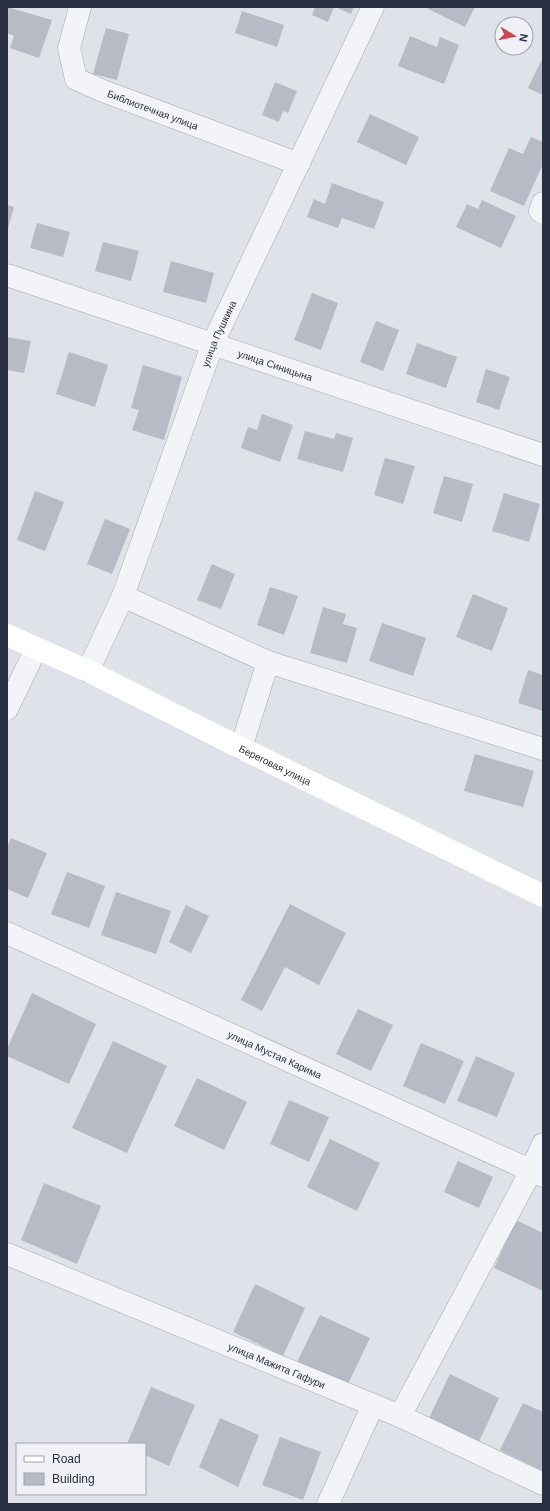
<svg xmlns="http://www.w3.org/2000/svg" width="550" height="1511" viewBox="0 0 550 1511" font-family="Helvetica,sans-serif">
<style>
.building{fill:#b7bbc5}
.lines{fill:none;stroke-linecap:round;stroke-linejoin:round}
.street-casing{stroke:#a5a9b3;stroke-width:23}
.street{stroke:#f2f4f7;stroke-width:22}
.secondary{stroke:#fff;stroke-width:22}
.labels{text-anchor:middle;stroke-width:3;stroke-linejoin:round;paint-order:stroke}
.street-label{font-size:10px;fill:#282f40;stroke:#eff1f6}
</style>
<rect width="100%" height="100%" fill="#e0e2e9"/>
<!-- building -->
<g class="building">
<path d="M7,7L52,20L39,58L10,48L14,36L7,33Z"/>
<path d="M315,7H334L328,22L312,15Z"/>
<path d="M335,7H354L351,14Z"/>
<path d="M428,7H475L465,27L428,9Z"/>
<path d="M242,11L284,25L277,47L235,33Z"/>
<path d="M106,28L129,34L117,80L93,74Z"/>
<path d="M410,36L437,47L440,37L459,45L444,84L398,66Z"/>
<path d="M543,57V95L528,88Z"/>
<path d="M275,82L297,91L288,113L283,111L279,122L262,115Z"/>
<path d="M370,114L419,137L406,165L357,142Z"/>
<path d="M531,137L543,142V164L524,206L490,191L509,148L523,154Z"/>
<path d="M332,183L384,202L374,229L342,218L338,228L307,217L314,199L325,204Z"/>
<path d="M482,200L516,216L501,248L456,227L467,204L478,209Z"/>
<path d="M7,205L14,207L7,232Z"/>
<path d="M37,223L70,232L63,257L30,248Z"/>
<path d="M103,242L139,251L131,281L95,271Z"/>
<path d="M171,261L214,273L206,303L163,292Z"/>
<path d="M312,293L338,303L321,350L294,340Z"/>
<path d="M376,321L399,330L383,371L360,362Z"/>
<path d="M7,337L31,341L24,373L7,370Z"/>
<path d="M417,343L457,357L446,388L406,374Z"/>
<path d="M69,352L108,365L95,407L56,394Z"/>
<path d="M143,365L182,377L164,440L132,430L139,410L131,408Z"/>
<path d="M486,369L510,377L499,410L476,402Z"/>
<path d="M262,414L293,425L280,462L241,448L248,427L257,430Z"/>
<path d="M305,431L334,439L336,433L353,438L343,472L297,459Z"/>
<path d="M385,458L415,466L403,504L374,495Z"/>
<path d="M444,476L473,484L462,522L433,513Z"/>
<path d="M35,491L64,502L45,551L17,540Z"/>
<path d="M504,493L540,504L529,542L492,531Z"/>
<path d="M105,519L130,529L112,574L87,564Z"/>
<path d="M212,564L235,574L221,609L197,600Z"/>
<path d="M270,587L298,596L284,635L257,625Z"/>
<path d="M473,594L508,608L492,651L456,637Z"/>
<path d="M323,607L346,614L343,624L357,628L347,663L310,653Z"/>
<path d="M382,623L426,638L413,676L369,661Z"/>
<path d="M528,670L543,675V711L518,703Z"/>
<path d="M475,754L534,771L523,807L464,791Z"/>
<path d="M11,838L47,853L28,898L7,889V848Z"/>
<path d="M67,872L105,886L89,928L51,914Z"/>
<path d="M116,892L171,911L156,954L101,935Z"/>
<path d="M290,904L346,933L319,985L285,967L262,1011L241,1000Z"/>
<path d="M186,905L209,916L191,953L169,942Z"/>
<path d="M32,993L96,1024L69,1084L7,1056V1049Z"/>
<path d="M358,1009L393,1025L371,1071L336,1054Z"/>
<path d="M113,1041L167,1066L127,1153L72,1128Z"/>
<path d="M421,1043L464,1061L445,1104L403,1086Z"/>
<path d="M476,1056L515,1073L497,1117L457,1101Z"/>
<path d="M197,1078L247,1102L224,1150L174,1126Z"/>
<path d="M289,1100L329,1117L309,1162L270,1144Z"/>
<path d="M330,1139L380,1163L357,1211L307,1187Z"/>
<path d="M458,1161L493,1177L479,1208L444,1192Z"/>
<path d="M44,1183L101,1206L77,1264L21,1240Z"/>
<path d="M516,1220L543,1233V1291L494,1268Z"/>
<path d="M255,1284L305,1308L283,1356L233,1332Z"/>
<path d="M320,1315L370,1338L347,1386L297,1362Z"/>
<path d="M450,1374L499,1398L477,1446L427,1422Z"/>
<path d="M151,1387L195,1405L169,1466L145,1455V1444H127Z"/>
<path d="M523,1403L543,1412V1471L500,1450Z"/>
<path d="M220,1418L259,1435L238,1487L199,1467Z"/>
<path d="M280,1437L321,1452L303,1500L262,1485Z"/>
</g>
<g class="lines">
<defs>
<g id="street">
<path id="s1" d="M80,7L69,48L76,79L103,91L299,164"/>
<path d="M543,203L540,211L543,213"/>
<path id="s2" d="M7,275L543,455"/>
<path d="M123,596L268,662"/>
<path id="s3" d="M88,671L123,596L213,343L373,7"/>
<path d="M7,709L36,649"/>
<path d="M241,748L268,662L543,749"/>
<path id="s4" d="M7,933L543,1176"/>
<path id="s5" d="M7,1254L400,1416L543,1484"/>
<path d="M400,1416L531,1171L543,1144"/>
<path d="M328,1504L373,1405"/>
</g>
</defs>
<!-- street casing -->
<use href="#street" class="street-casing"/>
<!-- street -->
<use href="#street" class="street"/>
<!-- secondary -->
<path class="secondary" id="s6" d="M7,635L88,671L241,748L543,896"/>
</g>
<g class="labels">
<!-- street labels -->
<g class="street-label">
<text dy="4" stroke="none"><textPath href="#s1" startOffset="157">Библиотечная улица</textPath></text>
<text dy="4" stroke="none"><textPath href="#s3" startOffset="362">улица Пушкина</textPath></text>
<text dy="4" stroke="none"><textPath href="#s2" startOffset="283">улица Синицына</textPath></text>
<text dy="4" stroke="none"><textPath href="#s6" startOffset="298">Береговая улица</textPath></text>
<text dy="4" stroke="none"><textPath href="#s4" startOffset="294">улица Мустая Карима</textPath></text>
<text dy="4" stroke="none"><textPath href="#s5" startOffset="292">улица Мажита Гафури</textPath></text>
</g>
</g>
<!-- border -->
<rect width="550" height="1511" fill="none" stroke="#282f40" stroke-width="16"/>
<!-- legend -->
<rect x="16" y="1443" width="130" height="52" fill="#eff1f6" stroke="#9fa3ad"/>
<rect x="24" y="1456" width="20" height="6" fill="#ffffff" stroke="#9fa3ad"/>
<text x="52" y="1463" font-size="12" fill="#282f40">Road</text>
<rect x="24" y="1473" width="20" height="12" fill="#b7bbc5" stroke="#9fa3ad"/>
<text x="52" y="1483" font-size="12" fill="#282f40">Building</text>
<!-- north arrow -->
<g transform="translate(514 36) rotate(100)"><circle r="19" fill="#eff1f6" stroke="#9fa3ad"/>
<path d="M0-3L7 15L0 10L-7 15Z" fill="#cd454d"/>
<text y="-6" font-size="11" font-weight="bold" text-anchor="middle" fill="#282f40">N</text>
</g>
</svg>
